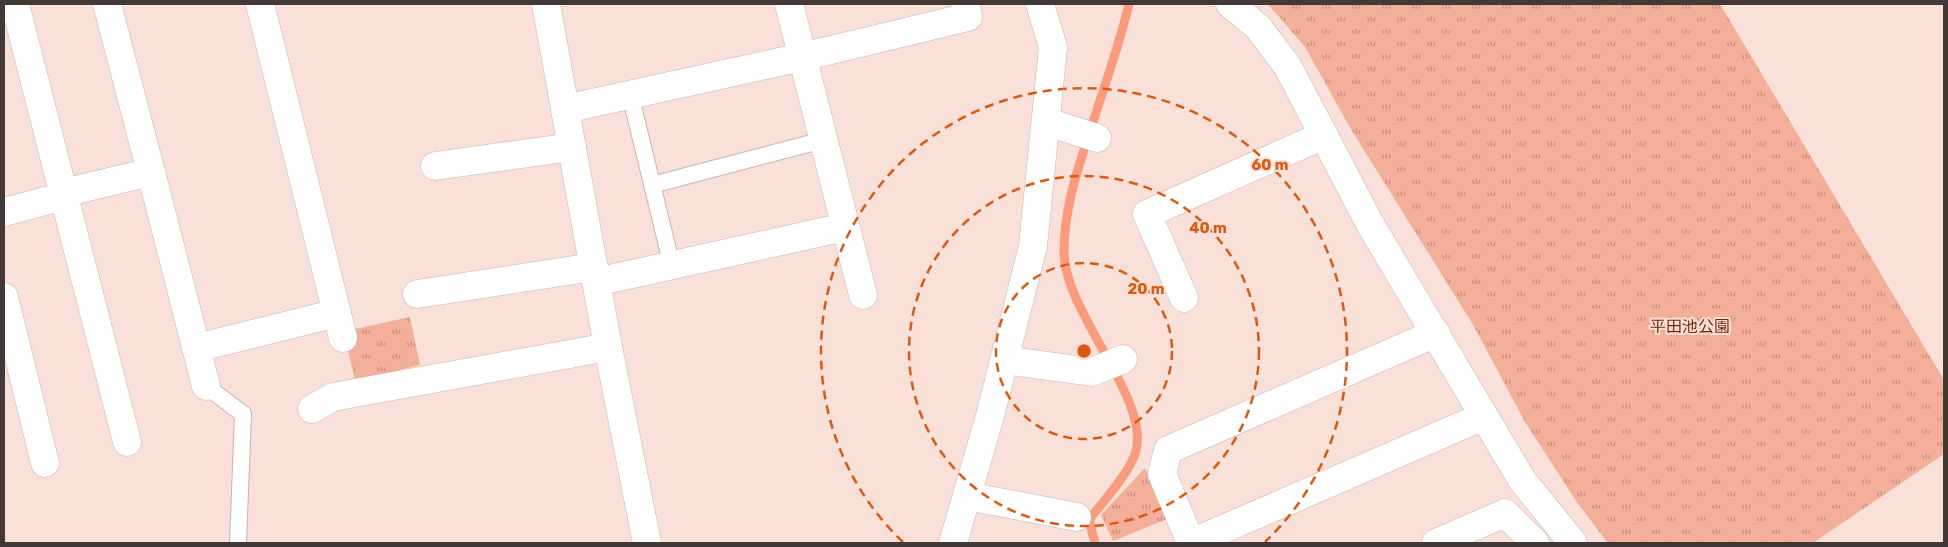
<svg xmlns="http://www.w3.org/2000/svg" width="1948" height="547" viewBox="0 0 1948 547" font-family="Rubik,'Noto Sans JP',sans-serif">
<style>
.park{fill:url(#park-tufts)}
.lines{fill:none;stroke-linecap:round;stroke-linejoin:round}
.stream{stroke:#fa9b7e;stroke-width:9}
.lane-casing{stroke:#c9b3ac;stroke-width:18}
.street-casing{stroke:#c9b3ac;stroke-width:29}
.secondary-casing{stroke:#c9b3ac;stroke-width:29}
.lane{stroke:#fff;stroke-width:16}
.street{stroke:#fff;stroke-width:28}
.secondary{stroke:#fff;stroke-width:28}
.ring{fill:none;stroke:#e0570e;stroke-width:2.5;stroke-dasharray:9 6}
.labels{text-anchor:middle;stroke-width:4;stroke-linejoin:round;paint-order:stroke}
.park-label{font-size:16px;fill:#782506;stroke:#f9e1da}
.centre{fill:#e0570e;stroke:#f9e1da;stroke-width:2.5}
.ring-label{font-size:15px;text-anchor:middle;font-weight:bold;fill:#e0570e;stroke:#f9e1da;stroke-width:4;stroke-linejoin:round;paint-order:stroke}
</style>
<defs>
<pattern id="park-tufts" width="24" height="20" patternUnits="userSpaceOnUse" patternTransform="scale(1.25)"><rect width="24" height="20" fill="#f4af9a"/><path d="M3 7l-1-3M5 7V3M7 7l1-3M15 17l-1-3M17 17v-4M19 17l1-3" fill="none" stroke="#c78f7e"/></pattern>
</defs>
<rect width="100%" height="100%" fill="#f9e1da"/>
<!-- park -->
<g class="park">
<path d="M1268,4H1720L1944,380V454L1813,543H1608L1578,504L1525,422L1472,323L1352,131L1305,47Z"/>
<path d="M410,317L420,365L355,381L348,350L355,335V329Z"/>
<path d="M1145,468L1167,519L1113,541L1101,515Z"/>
</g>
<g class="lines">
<!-- stream -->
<path class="stream" d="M1095,543L1089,520C1103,501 1130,473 1136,451C1150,398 1064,312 1064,252C1064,213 1075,177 1087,141C1101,96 1118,50 1129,4"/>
<defs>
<g id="lane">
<path d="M630,94L672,266"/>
<path d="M652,185L823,140"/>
<path d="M206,386L243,414L238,543"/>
</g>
<g id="street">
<path d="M15,4L127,442"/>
<path d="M260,4L343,338"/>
<path d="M789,4L863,295"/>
<path d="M1230,4L1258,27L1288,67L1370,224L1522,480L1573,543"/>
<path d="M565,109L802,57L968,17L965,4"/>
<path d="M1047,122L1097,138"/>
<path d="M435,166L572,147"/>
<path d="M151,172L206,386"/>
<path d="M63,193L151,172L107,4"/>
<path d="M4,212L64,196"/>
<path d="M596,282L845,227"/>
<path d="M417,294L594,267"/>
<path d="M4,297L45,463"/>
<path d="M1184,298L1147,214L1324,135"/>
<path d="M196,348L337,313"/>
<path d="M1004,360L1092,372L1123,359"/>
<path d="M312,409L333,397L608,347"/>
<path d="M967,496L1077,517"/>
<path d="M953,543L990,416L1033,246L1053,47L1040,4"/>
<path d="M1191,543L1162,474L1168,450L1436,333"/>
<path d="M1191,543L1484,416"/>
<path d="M1436,543L1505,513L1535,543"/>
</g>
<path id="secondary" d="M546,4L608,347L647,543"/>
</defs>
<!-- lane casing -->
<use href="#lane" class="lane-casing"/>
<!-- street casing -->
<use href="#street" class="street-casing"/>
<!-- secondary casing -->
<use href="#secondary" class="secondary-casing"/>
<!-- lane -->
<use href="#lane" class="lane"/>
<!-- street -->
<use href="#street" class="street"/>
<!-- secondary -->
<use href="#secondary" class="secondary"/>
</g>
<!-- distance rings -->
<g class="ring">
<circle cx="1084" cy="351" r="88"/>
<circle cx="1084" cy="351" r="175"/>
<path d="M903 542A263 263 0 1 1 1265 542"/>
</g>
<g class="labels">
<!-- park labels -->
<g class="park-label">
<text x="1690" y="332">平田池公園</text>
</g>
</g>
<circle cx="1084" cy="351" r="8" class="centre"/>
<g class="ring-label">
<text x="1270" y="170">60 m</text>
<text x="1208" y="233">40 m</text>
<text x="1146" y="294">20 m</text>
</g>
<!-- border -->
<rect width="1948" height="547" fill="none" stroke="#423936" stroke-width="10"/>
</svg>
